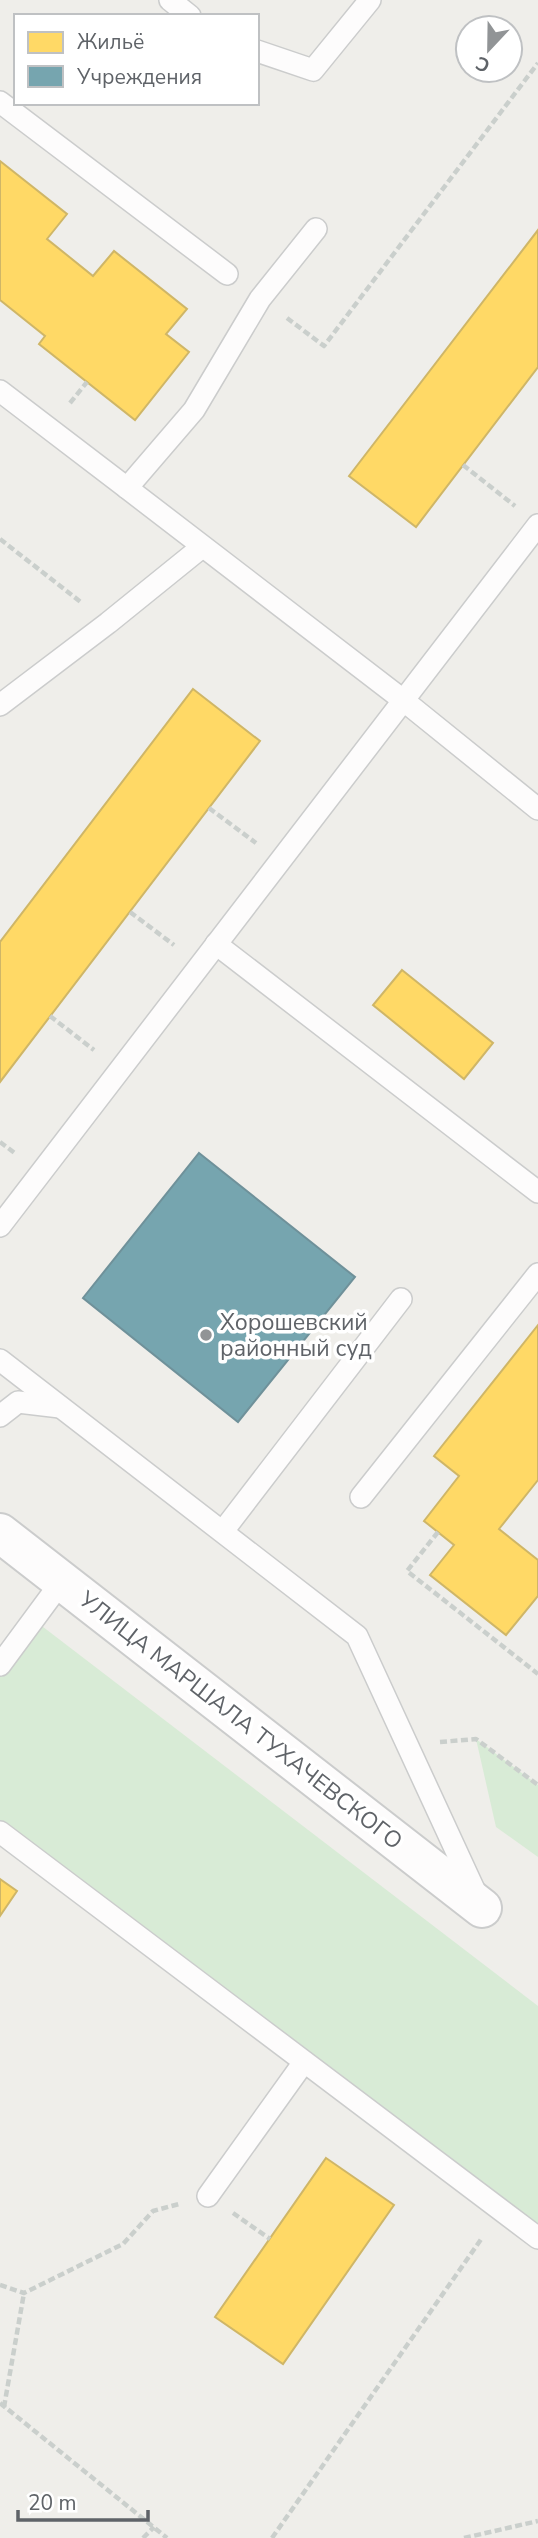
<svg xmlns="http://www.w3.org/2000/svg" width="538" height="2538" viewBox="0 0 538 2538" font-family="'Nunito Sans',sans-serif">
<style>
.green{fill:#d8ebd6}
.homes{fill:#ffd966;stroke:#cfb667;stroke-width:2}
.public{fill:#76a5af;stroke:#6f919a;stroke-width:2}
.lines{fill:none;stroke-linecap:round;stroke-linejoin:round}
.service-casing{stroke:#cbcccc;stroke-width:24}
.tertiary-casing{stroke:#cbcccc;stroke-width:42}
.path{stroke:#cacfcc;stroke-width:4.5;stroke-dasharray:7 3.5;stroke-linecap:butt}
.service{stroke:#fdfcfc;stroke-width:21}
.tertiary{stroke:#fdfcfc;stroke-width:38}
.poi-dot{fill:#919496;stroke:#fff;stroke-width:2.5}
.labels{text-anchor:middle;stroke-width:7;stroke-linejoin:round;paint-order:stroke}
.poi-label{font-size:23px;fill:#5f6368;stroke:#fff;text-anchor:start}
.street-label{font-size:23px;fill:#5f6368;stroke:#fff}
</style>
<rect width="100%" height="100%" fill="#efeeea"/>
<!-- green -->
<g class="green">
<path d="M34,1620L538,2006V2238L0,1832V1665Z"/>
<path d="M476,1739L538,1785V1857L496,1827Z"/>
</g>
<!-- homes -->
<g class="homes">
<path d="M0,161L67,214L47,239L93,276L114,251L187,309L166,334L189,352L135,420L39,344L45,336L0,300Z"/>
<path d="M538,230V367L416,527L349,476Z"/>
<path d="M193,689L260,741L0,1082V942Z"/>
<path d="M402,970L493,1043L464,1079L373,1005Z"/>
<path d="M538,1325V1480L499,1529L538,1560V1596L506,1635L430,1575L454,1545L424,1521L459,1476L434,1456Z"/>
<path d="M0,1879L17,1891L0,1916Z"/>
<path d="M326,2158L394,2205L283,2364L215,2317Z"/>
</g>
<!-- public -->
<path class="public" d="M199,1153L355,1277L238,1422L83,1298Z"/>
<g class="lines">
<defs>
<g id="service">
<path d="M170,0L190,16"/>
<path d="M257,51L313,70L370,0"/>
<path d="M0,102L227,274"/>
<path d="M316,229L260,299L194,410L127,488L403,700L538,809"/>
<path d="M0,391L127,488"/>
<path d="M0,705L108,623L202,547"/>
<path d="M216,944L538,1192"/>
<path d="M0,1226L538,525"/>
<path d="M0,1360L357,1636L477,1896"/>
<path d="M0,1416L18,1402L60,1407"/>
<path d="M361,1497L538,1274"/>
<path d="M223,1531L401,1299"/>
<path d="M0,1665L62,1581"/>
<path d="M0,1832L538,2238"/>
<path d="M208,2196L304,2062"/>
</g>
<path id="tertiary" d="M0,1533L482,1908"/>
</defs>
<!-- service casing -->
<use href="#service" class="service-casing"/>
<!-- tertiary casing -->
<use href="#tertiary" class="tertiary-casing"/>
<!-- path -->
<g class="path">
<path d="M287,318L324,346L538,63"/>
<path d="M70,403L87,382"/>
<path d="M463,465L515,506"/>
<path d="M0,539L82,603"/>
<path d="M209,808L256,843"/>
<path d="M130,912L174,945"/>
<path d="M50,1016L94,1050"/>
<path d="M0,1142L16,1154"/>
<path d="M438,1532L407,1571L538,1674"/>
<path d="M440,1742L476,1739L538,1785"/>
<path d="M233,2213L270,2239"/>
<path d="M0,2285L24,2293L123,2244L153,2211L179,2204"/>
<path d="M0,2403L167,2538"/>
<path d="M4,2407L24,2293"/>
<path d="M143,2538L154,2527"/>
<path d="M272,2538L482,2238"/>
<path d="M464,2538L538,2521"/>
</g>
<!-- service -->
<use href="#service" class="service"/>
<!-- tertiary -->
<use href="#tertiary" class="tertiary"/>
</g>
<!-- markers -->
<circle class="poi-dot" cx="206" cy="1335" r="7"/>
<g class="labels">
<!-- poi labels -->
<g class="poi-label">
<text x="220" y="1330">Хорошевский<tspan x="220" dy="26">районный суд</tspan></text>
</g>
<!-- street labels -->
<g class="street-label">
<text transform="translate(241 1720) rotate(38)" y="8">УЛИЦА МАРШАЛА ТУХАЧЕВСКОГО</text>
</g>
</g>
<!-- legend -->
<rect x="14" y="14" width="245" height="91" fill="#ffffff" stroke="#bfc1c3" stroke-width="2"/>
<rect x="28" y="32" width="35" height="21" fill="#ffd966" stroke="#bfc1c3" stroke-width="2"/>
<text x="77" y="49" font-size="21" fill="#5f6368">Жильё</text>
<rect x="28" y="66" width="35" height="21" fill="#76a5af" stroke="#bfc1c3" stroke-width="2"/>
<text x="77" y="84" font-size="21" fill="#5f6368">Учреждения</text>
<!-- north arrow -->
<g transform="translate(489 49) rotate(202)"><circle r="33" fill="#ffffff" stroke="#bfc1c3" stroke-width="2"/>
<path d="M0-5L12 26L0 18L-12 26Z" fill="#919496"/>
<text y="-10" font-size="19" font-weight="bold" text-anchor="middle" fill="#5f6368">С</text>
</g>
<!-- scale -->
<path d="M18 2510v10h130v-10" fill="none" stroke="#5f6368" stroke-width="3.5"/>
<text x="28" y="2510" font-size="21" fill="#5f6368" stroke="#ffffff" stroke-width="5" paint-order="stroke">20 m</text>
</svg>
